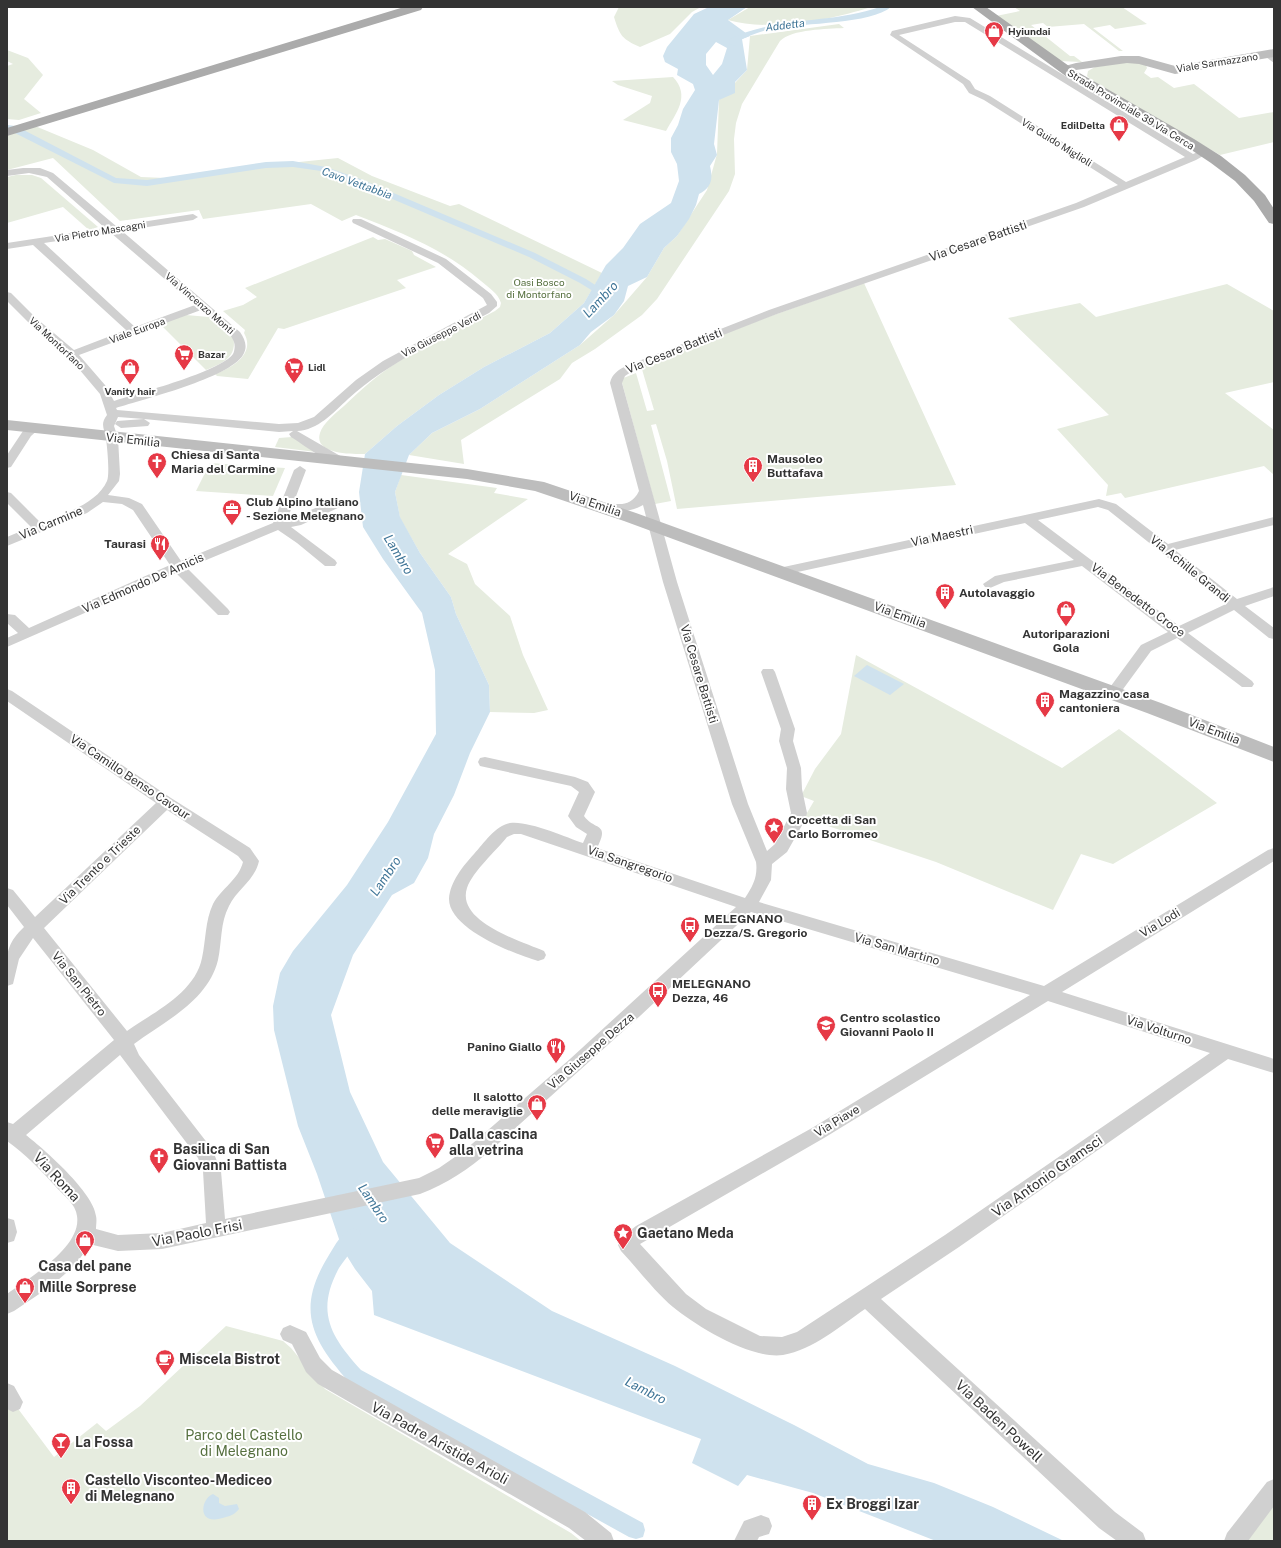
<svg xmlns="http://www.w3.org/2000/svg" width="1281" height="1548" viewBox="0 0 1281 1548" font-family="'Public Sans',sans-serif">
<style>
.green{fill:#e6ecdf}
.water{fill:#cfe2ee;fill-rule:evenodd}
.lines{fill:none;stroke-linecap:round;stroke-linejoin:round}
.canal{fill:#cfe2ee;fill-rule:evenodd}
.street{fill:#d0d0d0;fill-rule:evenodd}
.secondary{fill:#bdbdbd;fill-rule:evenodd}
.primary{fill:#ababab;fill-rule:evenodd}
.labels{text-anchor:middle;stroke-width:4;stroke-linejoin:round;paint-order:stroke}
.far-poi-label{font-size:10px;font-weight:bold;fill:#333;stroke:#fff;text-anchor:start}
.far-street-label{font-size:10px;fill:#333;stroke:#fff}
.far-park-label{font-size:10px;fill:#56703f;stroke:#fff}
.far-water-label{font-size:11px;font-style:italic;fill:#3f7597;stroke:#fff}
.street-label{font-size:12px;fill:#333;stroke:#fff}
.poi-label{font-size:12px;font-weight:bold;fill:#333;stroke:#fff;text-anchor:start}
.water-label{font-size:13px;font-style:italic;fill:#3f7597;stroke:#fff}
.near-poi-label{font-size:14px;font-weight:bold;fill:#333;stroke:#fff;text-anchor:start}
.near-street-label{font-size:14px;fill:#333;stroke:#fff}
.near-park-label{font-size:14px;fill:#56703f;stroke:#fff}
</style>
<rect width="100%" height="100%" fill="#fff"/>
<!-- green -->
<g class="green">
<path d="M619,7H701L692,12L670,34L640,47C622,39 620,36 614,17Z"/>
<path d="M750,7H871C831,20 768,32 728,20Z"/>
<path d="M1014,7H1122L1147,24L1115,29L1110,25L1093,28L1123,51H1119L1084,24L1048,27L1043,23L1031,25L1070,56H1074L1082,62L1059,61L996,16L1020,11Z"/>
<path d="M839,24L844,28C827,29 792,29 780,41L742,104L736,123L734,139L735,174L729,191L657,299L642,315L595,349L572,363L560,379L461,440L464,464L409,455L432,433L480,409L580,345L614,315L647,277L664,248L677,236L707,190L717,154L719,100L747,70L750,36Z"/>
<path d="M7,50L28,58L43,75L24,99L41,113L19,120L7,119V66L13,64L7,61Z"/>
<path d="M1130,61L1146,65L1147,68L1144,73L1151,78L1158,77L1174,88L1194,84L1239,118L1274,112V142L1220,155L1091,80L1087,76L1088,71L1095,67Z"/>
<path d="M673,77C691,96 676,113 666,131L623,120L650,103L652,96L618,85L612,81Z"/>
<path d="M35,126L93,150L141,177L190,179L270,165L338,158L372,176L450,206L459,204L602,273L584,303L550,333L484,367L439,395L397,426L365,454C354,454 313,455 320,433C323,423 336,413 344,406C361,390 378,374 398,362C428,342 463,328 495,311L500,307L501,303C498,293 489,288 481,281C444,249 400,232 356,215L342,221L311,204L203,219L199,210L120,221L53,158L7,170V133Z"/>
<path d="M16,175H32L41,178L98,227L89,230L63,207L7,223V177Z"/>
<path d="M373,237L378,240L385,239L412,251L414,255L436,267L397,280L406,288L284,329L278,328L248,379L217,376L215,374C232,368 256,354 244,333L245,330L223,311L243,305L257,297L245,288Z"/>
<path d="M864,283L956,485L677,509L667,461L656,424L651,425L671,501L655,504L621,379L636,373L647,411L654,410L641,366L768,317Z"/>
<path d="M1227,284L1274,311V382L1225,393L1274,430V475L1264,466L1125,498L1121,493L1106,496L1108,485L1057,429L1109,415L1008,318L1080,303L1096,317Z"/>
<path d="M186,315L209,317L233,336C238,357 223,363 206,370L158,322Z"/>
<path d="M292,437L316,452L275,447L279,438Z"/>
<path d="M210,463L285,468L273,496L196,491Z"/>
<path d="M401,475L497,488L494,493L528,499L448,554L467,564L475,584L510,616L523,655L548,710L534,713L490,712L489,685L456,614L451,597L420,553L400,518L395,492Z"/>
<path d="M856,655L1062,768L1119,729L1217,803L1113,864L1081,854L1053,910L936,862L804,818L814,801L801,796L815,769L841,734Z"/>
<path d="M226,1326L283,1341L291,1348L325,1389L571,1533L581,1541H7V1406L13,1402L54,1457L97,1423L106,1431L140,1406Z"/>
<path d="M1274,1503V1541H1245Z"/>
</g>
<!-- water -->
<g class="water">
<path d="M709,7H747L728,20L750,36L742,39L747,70L735,82V93L719,100L714,144L717,155L710,166C713,179 712,187 699,194L696,205L689,219L677,236L664,248L647,277L628,286L624,301L614,315L591,332L580,345L480,409L432,433L409,455L395,492L400,517L420,553L451,597L456,614L489,685L490,712L470,753L454,795L434,834L428,858L414,883L392,895L353,955L331,1015L350,1092L383,1162L450,1243L552,1311L675,1366L794,1425L868,1464L934,1483L993,1507L1064,1541H936L813,1493L747,1475L738,1486L692,1463L701,1439L374,1315L372,1291L355,1269L342,1248L317,1174L298,1126L274,1030L273,1006L280,973L293,951L347,885L388,822L436,734L435,670L422,613L383,559L363,527L359,492L365,454L397,426L439,395L484,367L550,333L584,303L606,265L623,248L640,224L671,203L679,181L677,164L671,152V138L678,125L683,109L695,90L693,84L677,75L678,69L665,62L663,56L667,47L694,14ZM716,42L727,48L722,64L713,75L706,65V54Z"/>
<path d="M867,665L904,684L890,695L854,676Z"/>
<path d="M213,1494L219,1498V1503L225,1506L237,1504L239,1509C235,1514 231,1516 226,1517C195,1528 201,1498 213,1494Z"/>
</g>
<g class="lines">
<!-- canal -->
<g class="canal">
<path d="M880,7H891C871,24 804,23 777,28C763,30 750,35 737,42L736,46L729,44L730,39C778,16 831,24 880,7Z"/>
<path d="M7,125L16,126L116,178L147,180L266,162L293,161L326,167L363,180L535,253L586,279L609,294L604,297L601,296L580,283L529,257L357,184L321,171L293,167L266,168L147,186L114,183L7,129Z"/>
<path d="M353,1228L359,1230L361,1235C356,1247 346,1257 339,1268C315,1312 331,1337 361,1370L643,1523L645,1530L643,1537L636,1539L629,1537L349,1382C310,1338 296,1308 329,1255C335,1245 342,1232 353,1228Z"/>
</g>
<!-- street -->
<g class="street">
<path d="M955,16L970,18L1193,154L1205,149L1210,152L1196,160L1084,207L777,314L634,370L625,376L622,383L677,582L748,804L767,851L775,844L791,813L786,789L787,768L779,741L781,729L761,672L763,669H773L775,672L795,729L793,741L801,768L802,789L807,813L805,820L787,852L772,864L771,880L759,902L1044,986L1268,850L1274,848V861L1062,992L1274,1059V1073L1228,1059L959,1247L881,1299L1115,1512L1143,1533L1146,1541H1117L1099,1528L865,1309C840,1326 813,1350 783,1355C752,1360 696,1326 673,1307C654,1291 638,1269 621,1251L618,1245C623,1236 628,1232 636,1226L812,1128L1030,995L751,912L640,1016L490,1151C468,1169 447,1184 420,1194L162,1249L118,1251L89,1244C75,1273 40,1293 14,1311L7,1314V1294C29,1278 82,1247 77,1216C76,1204 63,1195 56,1187C41,1170 25,1154 7,1141V1122L13,1124L114,1040L33,938L19,959L13,984L7,986C7,959 3,947 24,927L7,905V888L13,890L35,917L156,803L7,701V689L12,691L171,798L250,848L259,861C255,880 237,889 229,906C220,923 222,942 218,960C208,1001 165,1021 134,1044L139,1055L212,1149L221,1171L225,1219L419,1178L439,1168L465,1150L570,1059L736,907L521,834H514L507,837C496,851 473,871 467,888C456,922 521,941 544,951L546,955L544,959L538,961C514,954 449,929 449,899C450,882 463,866 474,854C484,843 495,826 510,823C527,820 566,837 583,843L587,834L576,827L568,816L579,792L571,786L480,766L478,762L480,758L485,757L575,777L588,782L595,792L584,816C595,831 610,822 597,848L745,898C753,886 758,876 756,862L732,804L663,582L643,505C634,511 603,517 596,507C604,495 627,516 639,491L610,383C612,374 618,370 626,366L769,310L1076,203L1118,185L984,100L969,93L963,84L890,35L892,31ZM955,22H965L1185,157L1126,182L990,96L975,89L970,81L899,35ZM167,810L238,856L243,862C239,879 221,889 213,904C205,921 206,940 202,958C195,993 154,1012 127,1031L44,928ZM1048,1001L1210,1053L945,1235L797,1332L782,1337L760,1336L706,1309L686,1294L640,1244L824,1138ZM120,1055L198,1158L203,1171L206,1223L162,1233L118,1235L96,1229C96,1225 97,1220 96,1216C94,1193 45,1150 26,1135Z"/>
<path d="M1266,51L1274,56V63L1262,54Z"/>
<path d="M23,168H40L53,173L116,226L193,214L198,217L193,220L122,231L240,332C245,339 248,347 243,355C229,378 144,399 116,408L117,410L279,424L298,423L314,417L356,380L383,361L487,305L483,298L438,263L353,223L352,221L353,219H361L446,259L491,294L497,302V306L489,313C440,339 389,362 348,399C333,413 318,430 297,431L349,461L347,464C332,467 304,445 291,437L289,434L293,431L279,432L144,419L150,423L148,426L121,428L115,424L117,421L144,419L118,417L114,426L118,438L120,474L119,481L108,495L129,498L142,504L181,561L273,523L294,470L300,466L306,470L287,520L332,501H340L342,504L340,507L301,525L291,527L335,560L337,563L335,566H325L297,543L278,530L187,568L228,609L230,612L228,615H218L176,573L7,647V638L18,633L7,623V614L15,615L29,628L170,565L133,510L122,504L103,502L87,513L7,546V537L31,527L7,503V492L11,493L41,523C63,514 97,504 107,481C110,474 107,446 106,438C104,428 100,424 107,415L100,394L68,356L28,322L7,301V292L11,293L36,318L74,350L126,330L33,245L7,249V243L105,228L47,177L29,173L7,176V170ZM111,233L195,305L135,327L44,243ZM201,310C210,317 231,331 234,342C235,345 235,350 233,354C220,372 138,393 114,401L105,385L79,355Z"/>
<path d="M34,424L40,428L31,436L11,467L7,468V455L23,431Z"/>
<path d="M1099,499L1116,504L1168,544L1274,517V525L1175,550L1237,599L1274,587V596L1245,606L1274,628V639L1269,638L1234,610L1188,633L1252,681L1254,684L1252,687H1242L1177,638L1151,651L1118,696H1108L1106,693L1108,690L1141,645L1168,632L1082,566L1004,582L990,588L985,587L983,584L995,576L1074,560L1025,523L779,576L774,575L772,572L774,569L779,568ZM1098,507L1108,510L1226,604L1179,626L1038,520Z"/>
<path d="M7,1218L14,1220L17,1232L14,1241L7,1243Z"/>
<path d="M290,1325L306,1332L320,1358L332,1370L585,1512L611,1533L614,1541H586L569,1528L318,1384L306,1372L292,1344L283,1340L280,1334L283,1328Z"/>
<path d="M7,1383L14,1386L23,1402L20,1409L13,1412L7,1409Z"/>
<path d="M1274,1479V1506L1248,1541H1224L1227,1533L1267,1482Z"/>
<path d="M761,1515L769,1518L772,1526L769,1534L759,1537L757,1541H734L744,1521Z"/>
</g>
<!-- secondary -->
<g class="secondary">
<path d="M1274,49V57L1175,74L1139,64L1127,63L1076,70L1066,74L1060,70L1065,66L1076,63L1121,56H1139L1175,66Z"/>
<path d="M7,420L467,469L544,482L636,513L992,642L1161,703L1274,747V762L1147,713L624,521L535,491L467,479L7,430Z"/>
</g>
<!-- primary -->
<g class="primary">
<path d="M404,7H423L421,10L7,136V128Z"/>
<path d="M972,7H986L1076,71L1194,139L1221,156L1245,175L1265,195L1274,209V224L1269,223L1254,201L1235,181L1211,163L1184,145L1067,77Z"/>
</g>
</g>
<!-- icons -->
<defs>
<symbol id="shop-pin" viewBox="-11 -11 22 30"><path d="M0 17L-7.5 6A9.5 9.5 0 1 1 7.5 6Z" fill="#e63946" stroke="#fff"/><path d="M-5-2.5h2.3a2.7 3.5 0 0 1 5.4 0H5L5.5 6h-11ZM-1.5-2.5h3a1.5 2.3 0 0 0-3 0Z" fill="#fff"/></symbol>
<symbol id="supermarket-pin" viewBox="-11 -11 22 30"><path d="M0 17L-7.5 6A9.5 9.5 0 1 1 7.5 6Z" fill="#e63946" stroke="#fff"/><path d="M-6-5.5h2.5l.6 2H6L4.5 2H-2.5L-4.4-4H-6ZM-1.5 3.2a1.3 1.3 0 1 0 .1 0ZM3 3.2a1.3 1.3 0 1 0 .1 0Z" fill="#fff"/></symbol>
<symbol id="church-pin" viewBox="-11 -11 22 30"><path d="M0 17L-7.5 6A9.5 9.5 0 1 1 7.5 6Z" fill="#e63946" stroke="#fff"/><path d="M-1.2-6h2.4v3.5h3.3v2.4h-3.3V6h-2.4V-.1h-3.3v-2.4h3.3Z" fill="#fff"/></symbol>
<symbol id="building-pin" viewBox="-11 -11 22 30"><path d="M0 17L-7.5 6A9.5 9.5 0 1 1 7.5 6Z" fill="#e63946" stroke="#fff"/><path d="M-4-6H4V6H1V3H-1V6H-4ZM-2.5-4.3h1.7v1.8h-1.7ZM.8-4.3h1.7v1.8H.8ZM-2.5-1h1.7V.8h-1.7ZM.8-1h1.7V.8H.8Z" fill="#fff"/></symbol>
<symbol id="office-pin" viewBox="-11 -11 22 30"><path d="M0 17L-7.5 6A9.5 9.5 0 1 1 7.5 6Z" fill="#e63946" stroke="#fff"/><path d="M-6-3h4V-5.5h4V-3h4V5H-6ZM-1-4.5V-3h2v-1.5ZM-6 0V1H6V0Z" fill="#fff"/></symbol>
<symbol id="restaurant-pin" viewBox="-11 -11 22 30"><path d="M0 17L-7.5 6A9.5 9.5 0 1 1 7.5 6Z" fill="#e63946" stroke="#fff"/><path d="M-5-6h1v4h1v-4h1v4h1v-4h1v5L-1.5 .5V6h-2V.5L-5-1ZM5-6V6H3V1.5H1.5Q1.5-4 5-6Z" fill="#fff"/></symbol>
<symbol id="sight-pin" viewBox="-11 -11 22 30"><path d="M0 17L-7.5 6A9.5 9.5 0 1 1 7.5 6Z" fill="#e63946" stroke="#fff"/><path d="M0-6L1.8-2.2L6-1.7L2.9 1.2L3.7 5.4L0 3.3L-3.7 5.4L-2.9 1.2L-6-1.7L-1.8-2.2Z" fill="#fff"/></symbol>
<symbol id="bus-pin" viewBox="-11 -11 22 30"><path d="M0 17L-7.5 6A9.5 9.5 0 1 1 7.5 6Z" fill="#e63946" stroke="#fff"/><path d="M-5-6H5V4H4V6H2V4H-2V6H-4V4H-5ZM-3.5-4V0h7V-4ZM-3.5 1.2v1.5H-2V1.2ZM2 1.2v1.5H3.5V1.2Z" fill="#fff"/></symbol>
<symbol id="school-pin" viewBox="-11 -11 22 30"><path d="M0 17L-7.5 6A9.5 9.5 0 1 1 7.5 6Z" fill="#e63946" stroke="#fff"/><path d="M0-5L7-2L0 1L-7-2ZM-4 1L0 2.5L4 1V4Q0 6-4 4Z" fill="#fff"/></symbol>
<symbol id="cafe-pin" viewBox="-11 -11 22 30"><path d="M0 17L-7.5 6A9.5 9.5 0 1 1 7.5 6Z" fill="#e63946" stroke="#fff"/><path d="M-5.5-4.5H6V0H3Q3 3.5 0 3.5H-2.5Q-5.5 3.5-5.5 0ZM3-3.2v2h1.7v-2ZM-6 4.5H4V6H-6Z" fill="#fff"/></symbol>
<symbol id="bar-pin" viewBox="-11 -11 22 30"><path d="M0 17L-7.5 6A9.5 9.5 0 1 1 7.5 6Z" fill="#e63946" stroke="#fff"/><path d="M-6-5H6L.8 .8V4.5H3.5V6h-7V4.5H-.8V.8Z" fill="#fff"/></symbol>
</defs>
<g fill-rule="evenodd">
<use href="#shop-pin" x="983" y="20" width="22" height="30"/>
<use href="#shop-pin" x="1108" y="114" width="22" height="30"/>
<use href="#supermarket-pin" x="173" y="343" width="22" height="30"/>
<use href="#supermarket-pin" x="283" y="356" width="22" height="30"/>
<use href="#shop-pin" x="119" y="357" width="22" height="30"/>
<use href="#church-pin" x="146" y="451" width="22" height="30"/>
<use href="#building-pin" x="742" y="455" width="22" height="30"/>
<use href="#office-pin" x="221" y="498" width="22" height="30"/>
<use href="#restaurant-pin" x="149" y="533" width="22" height="30"/>
<use href="#building-pin" x="934" y="582" width="22" height="30"/>
<use href="#shop-pin" x="1055" y="599" width="22" height="30"/>
<use href="#building-pin" x="1034" y="690" width="22" height="30"/>
<use href="#sight-pin" x="763" y="816" width="22" height="30"/>
<use href="#bus-pin" x="679" y="915" width="22" height="30"/>
<use href="#bus-pin" x="647" y="980" width="22" height="30"/>
<use href="#school-pin" x="815" y="1014" width="22" height="30"/>
<use href="#restaurant-pin" x="545" y="1036" width="22" height="30"/>
<use href="#shop-pin" x="526" y="1093" width="22" height="30"/>
<use href="#supermarket-pin" x="424" y="1131" width="22" height="30"/>
<use href="#church-pin" x="148" y="1146" width="22" height="30"/>
<use href="#sight-pin" x="612" y="1222" width="22" height="30"/>
<use href="#shop-pin" x="74" y="1229" width="22" height="30"/>
<use href="#shop-pin" x="14" y="1276" width="22" height="30"/>
<use href="#cafe-pin" x="154" y="1348" width="22" height="30"/>
<use href="#bar-pin" x="50" y="1431" width="22" height="30"/>
<use href="#building-pin" x="60" y="1477" width="22" height="30"/>
<use href="#building-pin" x="801" y="1493" width="22" height="30"/>
</g>
<g class="labels">
<!-- far-poi labels -->
<g class="far-poi-label">
<text x="1008" y="35">Hyiundai</text>
<text x="1105" y="129" text-anchor="end">EdilDelta</text>
<text x="198" y="358">Bazar</text>
<text x="308" y="371">Lidl</text>
<text x="130" y="395" text-anchor="middle">Vanity hair</text>
</g>
<!-- far-street labels -->
<g class="far-street-label">
<text transform="translate(1217 62) rotate(-9)" y="4">Viale Sarmazzano</text>
<text transform="translate(1131 109) rotate(31)" y="4">Strada Provinciale 39 Via Cerca</text>
<text transform="translate(1057 142) rotate(32)" y="4">Via Guido Miglioli</text>
<text transform="translate(100 231) rotate(-9)" y="4">Via Pietro Mascagni</text>
<text transform="translate(200 303) rotate(41)" y="4">Via Vincenzo Monti</text>
<text transform="translate(137 330) rotate(-20)" y="4">Viale Europa</text>
<text transform="translate(441 334) rotate(-27)" y="4">Via Giuseppe Verdi</text>
<text transform="translate(57 343) rotate(43)" y="4">Via Montorfano</text>
</g>
<!-- far-park labels -->
<g class="far-park-label">
<text x="539" y="286">Oasi Bosco<tspan x="539" dy="12">di Montorfano</tspan></text>
</g>
<!-- far-water labels -->
<g class="far-water-label">
<text transform="translate(785 25) rotate(-7)" y="4">Addetta</text>
<text transform="translate(357 183) rotate(20)" y="4">Cavo Vettabbia</text>
</g>
<!-- street labels -->
<g class="street-label">
<text transform="translate(978 241) rotate(-19)" y="4">Via Cesare Battisti</text>
<text transform="translate(674 351) rotate(-22)" y="4">Via Cesare Battisti</text>
<text transform="translate(133 440) rotate(6)" y="4">Via Emilia</text>
<text transform="translate(595 504) rotate(19)" y="4">Via Emilia</text>
<text transform="translate(51 523) rotate(-23)" y="4">Via Carmine</text>
<text transform="translate(942 536) rotate(-12)" y="4">Via Maestri</text>
<text transform="translate(1190 569) rotate(39)" y="4">Via Achille Grandi</text>
<text transform="translate(143 583) rotate(-24)" y="4">Via Edmondo De Amicis</text>
<text transform="translate(1138 600) rotate(37)" y="4">Via Benedetto Croce</text>
<text transform="translate(900 615) rotate(20)" y="4">Via Emilia</text>
<text transform="translate(699 674) rotate(73)" y="4">Via Cesare Battisti</text>
<text transform="translate(1214 731) rotate(21)" y="4">Via Emilia</text>
<text transform="translate(130 777) rotate(34)" y="4">Via Camillo Benso Cavour</text>
<text transform="translate(630 864) rotate(19)" y="4">Via Sangregorio</text>
<text transform="translate(100 865) rotate(-44)" y="4">Via Trento e Trieste</text>
<text transform="translate(1160 923) rotate(-31)" y="4">Via Lodi</text>
<text transform="translate(897 949) rotate(16)" y="4">Via San Martino</text>
<text transform="translate(79 984) rotate(51)" y="4">Via San Pietro</text>
<text transform="translate(1159 1030) rotate(18)" y="4">Via Volturno</text>
<text transform="translate(591 1051) rotate(-41)" y="4">Via Giuseppe Dezza</text>
<text transform="translate(837 1121) rotate(-31)" y="4">Via Piave</text>
</g>
<!-- poi labels -->
<g class="poi-label">
<text x="171" y="459">Chiesa di Santa<tspan x="171" dy="14">Maria del Carmine</tspan></text>
<text x="767" y="463">Mausoleo<tspan x="767" dy="14">Buttafava</tspan></text>
<text x="246" y="506">Club Alpino Italiano<tspan x="246" dy="14">- Sezione Melegnano</tspan></text>
<text x="146" y="548" text-anchor="end">Taurasi</text>
<text x="959" y="597">Autolavaggio</text>
<text x="1066" y="638" text-anchor="middle">Autoriparazioni<tspan x="1066" dy="14">Gola</tspan></text>
<text x="1059" y="698">Magazzino casa<tspan x="1059" dy="14">cantoniera</tspan></text>
<text x="788" y="824">Crocetta di San<tspan x="788" dy="14">Carlo Borromeo</tspan></text>
<text x="704" y="923">MELEGNANO<tspan x="704" dy="14">Dezza/S. Gregorio</tspan></text>
<text x="672" y="988">MELEGNANO<tspan x="672" dy="14">Dezza, 46</tspan></text>
<text x="840" y="1022">Centro scolastico<tspan x="840" dy="14">Giovanni Paolo II</tspan></text>
<text x="542" y="1051" text-anchor="end">Panino Giallo</text>
<text x="523" y="1101" text-anchor="end">Il salotto<tspan x="523" dy="14">delle meraviglie</tspan></text>
</g>
<!-- water labels -->
<g class="water-label">
<text transform="translate(600 299) rotate(-47)" y="5">Lambro</text>
<text transform="translate(399 554) rotate(59)" y="5">Lambro</text>
<text transform="translate(385 876) rotate(-56)" y="5">Lambro</text>
<text transform="translate(374 1203) rotate(56)" y="5">Lambro</text>
<text transform="translate(646 1390) rotate(27)" y="5">Lambro</text>
</g>
<!-- near-poi labels -->
<g class="near-poi-label">
<text x="449" y="1139">Dalla cascina<tspan x="449" dy="16">alla vetrina</tspan></text>
<text x="173" y="1154">Basilica di San<tspan x="173" dy="16">Giovanni Battista</tspan></text>
<text x="637" y="1238">Gaetano Meda</text>
<text x="85" y="1271" text-anchor="middle">Casa del pane</text>
<text x="39" y="1292">Mille Sorprese</text>
<text x="179" y="1364">Miscela Bistrot</text>
<text x="75" y="1447">La Fossa</text>
<text x="85" y="1485">Castello Visconteo-Mediceo<tspan x="85" dy="16">di Melegnano</tspan></text>
<text x="826" y="1509">Ex Broggi Izar</text>
</g>
<!-- near-street labels -->
<g class="near-street-label">
<text transform="translate(1047 1176) rotate(-35)" y="5">Via Antonio Gramsci</text>
<text transform="translate(57 1177) rotate(47)" y="5">Via Roma</text>
<text transform="translate(197 1233) rotate(-11)" y="5">Via Paolo Frisi</text>
<text transform="translate(999 1421) rotate(43)" y="5">Via Baden Powell</text>
<text transform="translate(440 1443) rotate(29)" y="5">Via Padre Aristide Arioli</text>
</g>
<!-- near-park labels -->
<g class="near-park-label">
<text x="244" y="1440">Parco del Castello<tspan x="244" dy="16">di Melegnano</tspan></text>
</g>
</g>
<!-- border -->
<rect width="1281" height="1548" fill="none" stroke="#333333" stroke-width="16"/>
</svg>
